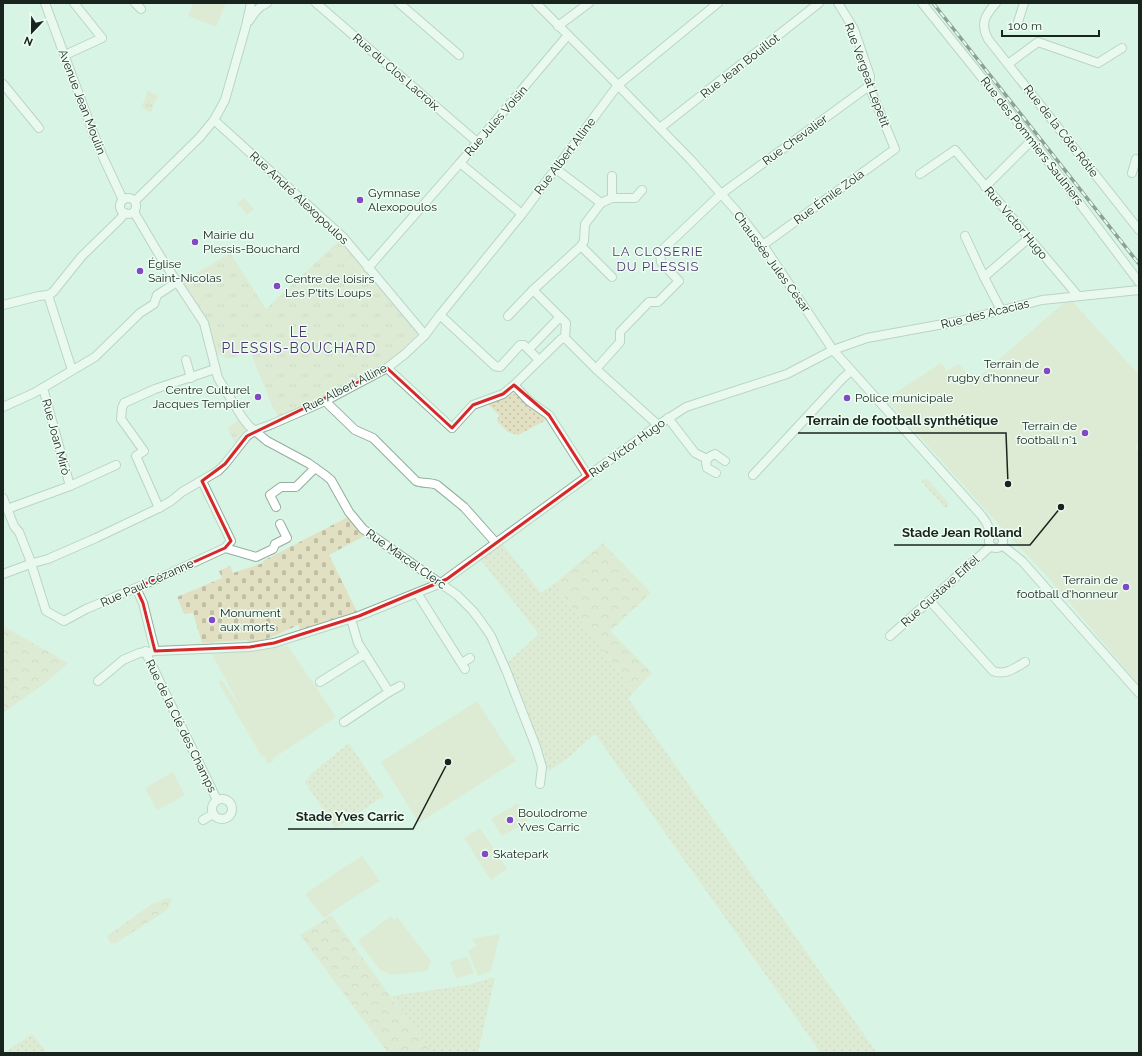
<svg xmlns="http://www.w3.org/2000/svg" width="1142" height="1056" viewBox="0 0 1142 1056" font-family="Raleway,sans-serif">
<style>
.grass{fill:url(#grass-dots)}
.forest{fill:url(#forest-crowns)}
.cemetery{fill:url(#cemetery-stones)}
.park{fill:url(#park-tufts)}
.pitch{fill:#e2e0c3}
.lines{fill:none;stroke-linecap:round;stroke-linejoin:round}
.minor-casing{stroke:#94ae9f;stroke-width:10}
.minor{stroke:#fff;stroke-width:8}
.rail-casing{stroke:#323f38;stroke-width:3.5}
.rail{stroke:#eefef4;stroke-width:2;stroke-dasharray:6;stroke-linecap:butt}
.marked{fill:none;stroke:#d62828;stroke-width:3;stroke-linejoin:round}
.poi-dot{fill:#814ac2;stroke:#eefef4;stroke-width:1.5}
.labels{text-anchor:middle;stroke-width:3;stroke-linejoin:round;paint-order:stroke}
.street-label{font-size:12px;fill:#1a241f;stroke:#eefef4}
.poi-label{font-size:12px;fill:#1a241f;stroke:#eefef4;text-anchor:start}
.neighbourhood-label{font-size:13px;letter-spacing:1px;fill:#4d346f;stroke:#eefef4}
.quarter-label{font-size:14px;letter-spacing:1px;fill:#4d346f;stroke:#eefef4}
.leader{fill:none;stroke:#1a241f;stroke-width:1.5}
.callout-dot{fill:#1a241f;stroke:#eefef4;stroke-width:1.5}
.callout-label{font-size:13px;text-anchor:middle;font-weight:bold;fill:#1a241f;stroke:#eefef4;stroke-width:3;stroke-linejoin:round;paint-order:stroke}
</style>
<defs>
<pattern id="grass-dots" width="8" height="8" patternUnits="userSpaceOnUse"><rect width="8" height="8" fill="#e2e0c3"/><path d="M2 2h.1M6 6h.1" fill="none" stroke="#c1c0a7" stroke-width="1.8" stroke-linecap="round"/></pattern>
<pattern id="forest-crowns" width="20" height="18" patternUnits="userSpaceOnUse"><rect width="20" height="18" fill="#e2e0c3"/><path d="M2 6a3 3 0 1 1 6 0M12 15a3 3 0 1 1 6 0" fill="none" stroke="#c1c0a7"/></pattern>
<pattern id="cemetery-stones" width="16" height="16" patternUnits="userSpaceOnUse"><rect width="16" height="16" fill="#e2e0c3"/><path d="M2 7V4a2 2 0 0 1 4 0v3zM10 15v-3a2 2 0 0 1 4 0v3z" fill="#c1c0a7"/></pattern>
<pattern id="park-tufts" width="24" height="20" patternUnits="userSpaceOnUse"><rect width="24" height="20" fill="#e2e0c3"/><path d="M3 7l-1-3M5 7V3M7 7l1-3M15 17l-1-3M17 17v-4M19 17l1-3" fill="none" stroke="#c1c0a7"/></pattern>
</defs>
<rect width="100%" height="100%" fill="#d8f4e4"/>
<!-- grass -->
<g class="grass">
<path d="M511,394H517C525,401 541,412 546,420L518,435L508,432L497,421L499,415L487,403Z"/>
<path d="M924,479H927L948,502V506L945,508L921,481Z"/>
<path d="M501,542L541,593L554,584L634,692L628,698L877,1053H821L595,734L569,757L548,772L544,754L507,663L539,634L480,559Z"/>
<path d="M349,743L384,796L335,828L305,782L313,772Z"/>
<path d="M495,977L478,1053H432L391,996L468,985Z"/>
<path d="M32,1034L48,1053H4Z"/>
</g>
<!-- forest -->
<g class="forest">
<path d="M603,543L651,593L610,631L652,673L634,692L554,584Z"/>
<path d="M3,626L68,663L48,681L3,713Z"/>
<path d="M166,898L172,899L167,910L116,943H110L107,936L152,904Z"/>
<path d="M332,915L334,919L432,1053H388L300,935Z"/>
</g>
<!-- cemetery -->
<path class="cemetery" d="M348,517L364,536L329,555L357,612L301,632L298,625C282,632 265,642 248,643L247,640L202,643L193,613L184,614L177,597L222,578L219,571L230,566L233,573L263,563V561Z"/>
<!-- park -->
<g class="park">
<path d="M147,90L158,96L154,103L151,113L141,107L146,97Z"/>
<path d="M340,240L417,331V338L398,355L323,400L301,410L299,407L279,417L273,408L250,351L249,353L228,359L216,354L206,322L182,282L230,253L266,309Z"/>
<path d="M239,420L245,429L244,433L235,444L227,428Z"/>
</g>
<!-- pitch -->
<g class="pitch">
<path d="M193,3H226L216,27L188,16Z"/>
<path d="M244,198L254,209L247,215L237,203Z"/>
<path d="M1066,301L1073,302L1139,375V443L1135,447L1137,450L1139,448V685L1046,575L1019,547L886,399L941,363L947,371L959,364L973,382Z"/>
<path d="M288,646L336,717L272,759L274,761L268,764L264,756L262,757L218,682L222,680L241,709L212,654Z"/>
<path d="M477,701L516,761L419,823L381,762Z"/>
<path d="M173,772L185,795L157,810L145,788Z"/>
<path d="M518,803L528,821L502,836L491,819Z"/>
<path d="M480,828L507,869L491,880L464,838Z"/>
<path d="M362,856L380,881L339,907L324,918L305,894L343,868Z"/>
<path d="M391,916L394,920L397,917L431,961L427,971L392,975L380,970L358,941Z"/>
<path d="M500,934L491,971L478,976L468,951L477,945L472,939Z"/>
<path d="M467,956L474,973L456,979L450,962Z"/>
</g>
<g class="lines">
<defs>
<g id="minor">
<path d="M45,3L91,127L102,155L123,200"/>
<path d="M135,3L141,9"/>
<path d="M316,3L477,142"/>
<path d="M399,3L459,55"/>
<path d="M536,3L605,72L690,159L739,214L763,245L833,350L981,515L986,522L992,535"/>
<path d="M922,3L1032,140L1139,282"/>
<path d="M996,3C985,15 980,24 988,39L1139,230"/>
<path d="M249,21C254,13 258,7 267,3"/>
<path d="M1017,25L1024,3"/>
<path d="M558,26L589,3"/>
<path d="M65,55L102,38L74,3"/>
<path d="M1008,64L1038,42L1098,63L1122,48"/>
<path d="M3,84L39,128"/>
<path d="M214,120L343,237L425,335"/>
<path d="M660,128L819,3"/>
<path d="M556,169L601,203L585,224L584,241L581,246L533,290L566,323L565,338"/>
<path d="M1132,173L1136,159L1139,161"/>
<path d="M920,174L955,150L1078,296"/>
<path d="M985,187L1032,140"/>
<path d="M612,198V176"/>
<circle cx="128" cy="206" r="8"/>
<path d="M135,201L200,137L214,120L225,100L246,26L251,3"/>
<path d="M601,203L612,198H635L642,190"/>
<path d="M134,212L160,256L204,323L218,378L242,417L249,426L267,441L308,463L325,475L331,480L349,512L363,529L457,595L473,611L482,623L491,636L506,670L536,747L542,767L540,784"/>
<path d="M522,214L460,163L568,35"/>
<path d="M965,236L984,277"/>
<path d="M763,245L895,149L869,86L870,76L854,29L838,3"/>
<path d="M581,246L612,277"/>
<path d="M368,268L460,163"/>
<path d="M48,295L72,370"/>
<path d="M3,305L39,296L48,295L53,292L82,256L119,220L125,213"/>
<path d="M1001,310L984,277L1029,238"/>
<path d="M440,315L495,366L500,367L520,345H524L539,360"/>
<path d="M508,316L533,290"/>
<path d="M529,349L560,317"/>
<path d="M186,360L191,378"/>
<path d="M387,368L452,428L473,405L503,394L514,385L529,401L549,415L588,476"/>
<path d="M596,369L620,342V332L649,302H658L679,281L661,262L660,252L721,194L869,86"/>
<path d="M514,385L561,339L565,338L596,369L658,425"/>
<path d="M43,388L70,486"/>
<path d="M325,401L355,430L373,438L416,481C422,484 430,482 437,485L464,507L496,543"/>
<path d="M3,407L34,393L95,357L140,313L154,304L157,295L177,282"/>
<path d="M668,418L695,453L707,459"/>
<path d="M716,473L707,468L706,462L709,457L715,454L725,461"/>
<path d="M753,475L842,379L851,371"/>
<path d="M3,498L14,526L19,532L29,557L46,611L64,621L86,609L171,573L225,548L231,541L202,481"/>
<path d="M276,507L270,495L281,487H296L315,468"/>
<path d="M159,508L136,456L144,451L121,419L122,408L124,403L155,389L215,369"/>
<path d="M7,509L70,486L116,465"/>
<circle cx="996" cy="541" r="7"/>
<path d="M1002,545L1022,561L1139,693"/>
<path d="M225,548L256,557L273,549L275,544L287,538L280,524"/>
<path d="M3,574L33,563L48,559L96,538L159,508L171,501L182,492L218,471L225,464L247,436L256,430L270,425L325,401L387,368L405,354L425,335L440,315L522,214L618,85L718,3"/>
<path d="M136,588L143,603L155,651"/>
<path d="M417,593L465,669"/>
<path d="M930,601L993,671C1005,676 1015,668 1025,662"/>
<path d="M890,636L991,546"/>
<path d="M145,651L217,800"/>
<path d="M462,663L470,658"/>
<path d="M98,681L123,660L139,653L155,651L250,647L274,643L359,616L441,583L658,425L686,407L787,374L833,350L867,338L960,321L1042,300L1139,290"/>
<path d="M320,682L365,654"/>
<path d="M389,692L400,686"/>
<path d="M344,722L389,692L358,643L351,619"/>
<circle cx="222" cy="809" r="10"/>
<path d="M203,820L213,814"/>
</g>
</defs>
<!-- minor casing -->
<use href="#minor" class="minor-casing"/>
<!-- minor -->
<use href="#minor" class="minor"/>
<defs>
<path id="rail" d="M933,3L1139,264"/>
</defs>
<!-- rail casing -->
<use href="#rail" class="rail-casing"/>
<!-- rail -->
<use href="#rail" class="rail"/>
</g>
<!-- marked area -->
<path d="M0 0H1142V1056H0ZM387,368L452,428L473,405L503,394L514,385L549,415L588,476L447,579L359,616L274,643L250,647L155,651L143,603L136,588L225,548L231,541L202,481L225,464L247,436Z" fill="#d8f4e4" fill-opacity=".55" fill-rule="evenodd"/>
<path class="marked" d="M387,368L452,428L473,405L503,394L514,385L549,415L588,476L447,579L359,616L274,643L250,647L155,651L143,603L136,588L225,548L231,541L202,481L225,464L247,436Z"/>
<!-- markers -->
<g class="poi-dot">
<circle cx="360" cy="200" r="4"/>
<circle cx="195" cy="242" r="4"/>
<circle cx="140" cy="271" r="4"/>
<circle cx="277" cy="286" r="4"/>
<circle cx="1047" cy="371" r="4"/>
<circle cx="258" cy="397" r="4"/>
<circle cx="847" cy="398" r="4"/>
<circle cx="1085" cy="433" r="4"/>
<circle cx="1126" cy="587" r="4"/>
<circle cx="212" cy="620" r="4"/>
<circle cx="510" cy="820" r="4"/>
<circle cx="485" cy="854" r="4"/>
</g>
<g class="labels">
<!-- street labels -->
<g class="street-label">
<text transform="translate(740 66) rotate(-38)" y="4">Rue Jean Bouillot</text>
<text transform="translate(396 72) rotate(41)" y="4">Rue du Clos Lacroix</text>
<text transform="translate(867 75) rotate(70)" y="4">Rue Vergeat Lepetit</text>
<text transform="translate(82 102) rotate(69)" y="4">Avenue Jean Moulin</text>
<text transform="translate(496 121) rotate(-49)" y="4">Rue Jules Voisin</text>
<text transform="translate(1061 131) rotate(52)" y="4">Rue de la Côte Rôtie</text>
<text transform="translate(795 140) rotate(-36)" y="4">Rue Chevalier</text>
<text transform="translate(1032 141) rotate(52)" y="4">Rue des Pommiers Saulniers</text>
<text transform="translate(565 156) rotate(-53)" y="4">Rue Albert Alline</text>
<text transform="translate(829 197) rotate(-36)" y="4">Rue Émile Zola</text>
<text transform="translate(299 198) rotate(43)" y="4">Rue André Alexopoulos</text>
<text transform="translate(1016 223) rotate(50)" y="4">Rue Victor Hugo</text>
<text transform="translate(772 262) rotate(54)" y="4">Chaussée Jules César</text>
<text transform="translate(985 314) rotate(-14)" y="4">Rue des Acacias</text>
<text transform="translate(345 388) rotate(-27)" y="4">Rue Albert Alline</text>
<text transform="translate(56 437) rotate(75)" y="4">Rue Joan Mirò</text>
<text transform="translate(627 448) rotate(-36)" y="4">Rue Victor Hugo</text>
<text transform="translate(406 559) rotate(35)" y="4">Rue Marcel Clerc</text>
<text transform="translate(147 583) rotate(-24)" y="4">Rue Paul Cézanne</text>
<text transform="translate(940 591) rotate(-42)" y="4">Rue Gustave Eiffel</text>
<text transform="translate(181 726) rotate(64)" y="4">Rue de la Clé des Champs</text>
</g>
<!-- poi labels -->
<g class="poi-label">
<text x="368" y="197">Gymnase<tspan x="368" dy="14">Alexopoulos</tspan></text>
<text x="203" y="239">Mairie du<tspan x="203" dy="14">Plessis-Bouchard</tspan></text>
<text x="148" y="268">Église<tspan x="148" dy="14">Saint-Nicolas</tspan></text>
<text x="285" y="283">Centre de loisirs<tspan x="285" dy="14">Les P'tits Loups</tspan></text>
<text x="1039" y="368" text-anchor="end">Terrain de<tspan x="1039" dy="14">rugby d'honneur</tspan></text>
<text x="250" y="394" text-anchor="end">Centre Culturel<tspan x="250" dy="14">Jacques Templier</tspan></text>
<text x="855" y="402">Police municipale</text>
<text x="1077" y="430" text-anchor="end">Terrain de<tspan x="1077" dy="14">football n°1</tspan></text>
<text x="1118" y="584" text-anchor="end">Terrain de<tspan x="1118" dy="14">football d'honneur</tspan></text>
<text x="220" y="617">Monument<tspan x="220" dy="14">aux morts</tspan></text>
<text x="518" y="817">Boulodrome<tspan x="518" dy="14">Yves Carric</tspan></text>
<text x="493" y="858">Skatepark</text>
</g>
<!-- neighbourhood labels -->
<g class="neighbourhood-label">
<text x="658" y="256">LA CLOSERIE<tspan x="658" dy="15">DU PLESSIS</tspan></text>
</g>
<!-- quarter labels -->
<g class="quarter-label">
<text x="299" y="337">LE<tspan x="299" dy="16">PLESSIS-BOUCHARD</tspan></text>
</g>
</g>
<!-- callouts -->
<path class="leader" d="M1008 484L1006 433H798M1061 507L1030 545H894M448 762L413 829H288"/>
<g class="callout-dot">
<circle cx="1008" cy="484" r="4"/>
<circle cx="1061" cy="507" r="4"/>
<circle cx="448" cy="762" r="4"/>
</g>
<g class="callout-label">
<text x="902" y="425">Terrain de football synthétique</text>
<text x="962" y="537">Stade Jean Rolland</text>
<text x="350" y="821">Stade Yves Carric</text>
</g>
<!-- border -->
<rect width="1142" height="1056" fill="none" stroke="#1a241f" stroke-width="8"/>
<!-- north arrow -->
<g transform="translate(32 32) rotate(202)" stroke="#eefef4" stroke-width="3" paint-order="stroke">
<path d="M0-3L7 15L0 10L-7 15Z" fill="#1a241f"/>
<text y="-6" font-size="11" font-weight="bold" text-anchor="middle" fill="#1a241f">N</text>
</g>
<!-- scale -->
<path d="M1002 30v6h97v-6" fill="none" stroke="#1a241f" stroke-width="2"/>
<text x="1008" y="30" font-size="12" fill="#1a241f" stroke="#eefef4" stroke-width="3" paint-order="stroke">100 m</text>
</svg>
